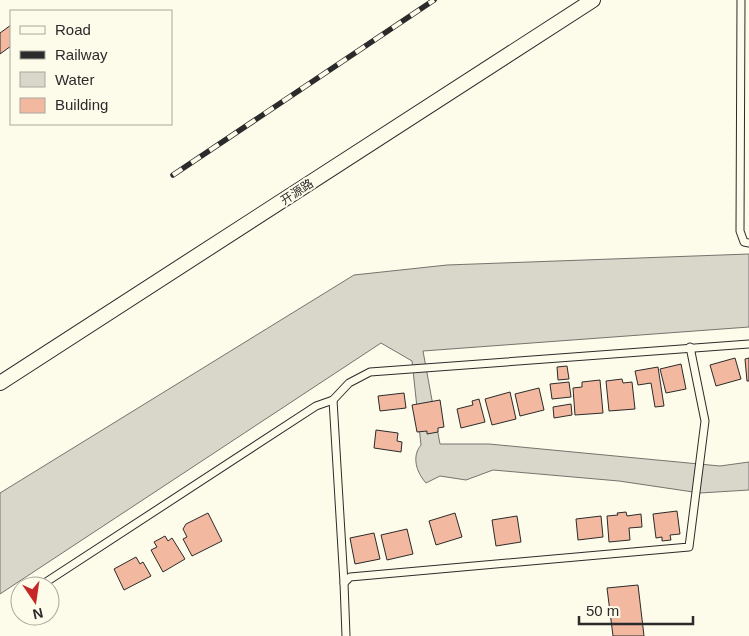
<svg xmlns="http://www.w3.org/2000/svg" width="749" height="636" viewBox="0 0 749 636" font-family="Helvetica,'Noto Sans SC',sans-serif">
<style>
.water{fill:#d8d7c9;stroke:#74746e}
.building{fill:#f2b8a0;stroke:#2b2b2b}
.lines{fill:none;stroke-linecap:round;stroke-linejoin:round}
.service-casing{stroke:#2b2b2b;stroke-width:9}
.minor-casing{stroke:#2b2b2b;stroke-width:16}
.service{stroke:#fdfbea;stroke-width:7}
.minor{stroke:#fdfbea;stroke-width:14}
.rail-casing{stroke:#2b2b2b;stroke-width:5.5}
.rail{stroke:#fdfbea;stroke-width:4;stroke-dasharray:11;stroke-linecap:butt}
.labels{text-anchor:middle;stroke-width:4;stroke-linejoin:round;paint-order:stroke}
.street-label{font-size:12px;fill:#2b2b2b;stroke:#fdfbea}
</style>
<rect width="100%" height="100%" fill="#fdfbea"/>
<!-- water -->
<path class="water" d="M749,254V327L423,351L440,444H489L720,466L749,462V490L700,493L619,481L493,470L466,480L440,476L426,483C417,473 411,457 421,445L412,361L381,343L0,594V493L354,275L447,265Z"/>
<!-- building -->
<g class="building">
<path d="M11,25V46L0,54V33Z"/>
<path d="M735,358L741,379L716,386L710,365Z"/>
<path d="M749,358V381H747L745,359Z"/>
<path d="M681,364L686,389L666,393L660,369Z"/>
<path d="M567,366L569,379L558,380L557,367Z"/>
<path d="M658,367L664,406L655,407L651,383L638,385L635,371Z"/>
<path d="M622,379L623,383L632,382L635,409L609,411L606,381Z"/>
<path d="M600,380L603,413L575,415L573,388L582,387V382Z"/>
<path d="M569,382L571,397L552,399L550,384Z"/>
<path d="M539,388L544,410L520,416L515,394Z"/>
<path d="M510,392L516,419L492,425L485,399Z"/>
<path d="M404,393L406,408L380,411L378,396Z"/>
<path d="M479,399L485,422L461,428L457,409L473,405L472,401Z"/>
<path d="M440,400L444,427L438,428V432L427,434V431L417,432L412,405Z"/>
<path d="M571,404L572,415L554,418L553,407Z"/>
<path d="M376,430L398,433L397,441L402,442L401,452L374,448Z"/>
<path d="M677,511L680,534L670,535L671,540L662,541V537L656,538L653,514Z"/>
<path d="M626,512L627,516L641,514L642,527L629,528L630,540L609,542L607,516L618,515L617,513Z"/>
<path d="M208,513L222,541L192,556L183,539L187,537L183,529L186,524Z"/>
<path d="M455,513L462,537L436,545L429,521Z"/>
<path d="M517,516L521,542L496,546L492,520Z"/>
<path d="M601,516L603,537L578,540L576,519Z"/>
<path d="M407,529L413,554L387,560L381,535Z"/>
<path d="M374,533L380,559L355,564L350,538Z"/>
<path d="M165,536L168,541L172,538L185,559L163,572L151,550L157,547L154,542Z"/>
<path d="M136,557L140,564L143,562L151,576L124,590L114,569Z"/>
<path d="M638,585L644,636H613L607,588Z"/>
</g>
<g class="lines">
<defs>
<g id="service">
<path d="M741,0L740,231L744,242L749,243"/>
<path d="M333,400L344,583"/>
<path d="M40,586L316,406L333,400L349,383L370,372L749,344"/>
<path d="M346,636L344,583L350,577L689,547L705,421L690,347"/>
</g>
<path id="minor" d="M0,383L593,0"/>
</defs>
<!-- service casing -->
<use href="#service" class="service-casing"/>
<!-- minor casing -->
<use href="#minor" class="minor-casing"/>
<!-- service -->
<use href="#service" class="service"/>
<!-- minor -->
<use href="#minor" class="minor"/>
<defs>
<path id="rail" d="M173,175L434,0"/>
</defs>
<!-- rail casing -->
<use href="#rail" class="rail-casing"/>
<!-- rail -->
<use href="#rail" class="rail"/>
</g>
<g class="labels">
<!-- street labels -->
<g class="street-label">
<text transform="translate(297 192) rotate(-33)" y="4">开源路</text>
</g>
</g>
<!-- legend -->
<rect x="10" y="10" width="162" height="115" fill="#fdfbea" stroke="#a9a89e"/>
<rect x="20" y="26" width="25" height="8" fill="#fdfbea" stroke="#a9a89e"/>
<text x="55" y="35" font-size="15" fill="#2b2b2b">Road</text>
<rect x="20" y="51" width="25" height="8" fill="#2b2b2b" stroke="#a9a89e"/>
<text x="55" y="60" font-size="15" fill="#2b2b2b">Railway</text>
<rect x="20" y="72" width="25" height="15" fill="#d8d7c9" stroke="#a9a89e"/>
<text x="55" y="85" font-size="15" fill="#2b2b2b">Water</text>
<rect x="20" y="98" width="25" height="15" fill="#f2b8a0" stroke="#a9a89e"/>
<text x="55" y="110" font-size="15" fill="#2b2b2b">Building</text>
<!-- north arrow -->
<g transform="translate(35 601) rotate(167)"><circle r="24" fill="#fdfbea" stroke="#a9a89e"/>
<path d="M0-4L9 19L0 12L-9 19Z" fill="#c62828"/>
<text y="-8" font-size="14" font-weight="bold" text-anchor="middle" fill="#2b2b2b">N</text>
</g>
<!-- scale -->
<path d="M579 616v8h114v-8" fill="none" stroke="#2b2b2b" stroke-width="2.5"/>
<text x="586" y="616" font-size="15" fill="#2b2b2b" stroke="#fdfbea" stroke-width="4" paint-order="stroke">50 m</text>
</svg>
